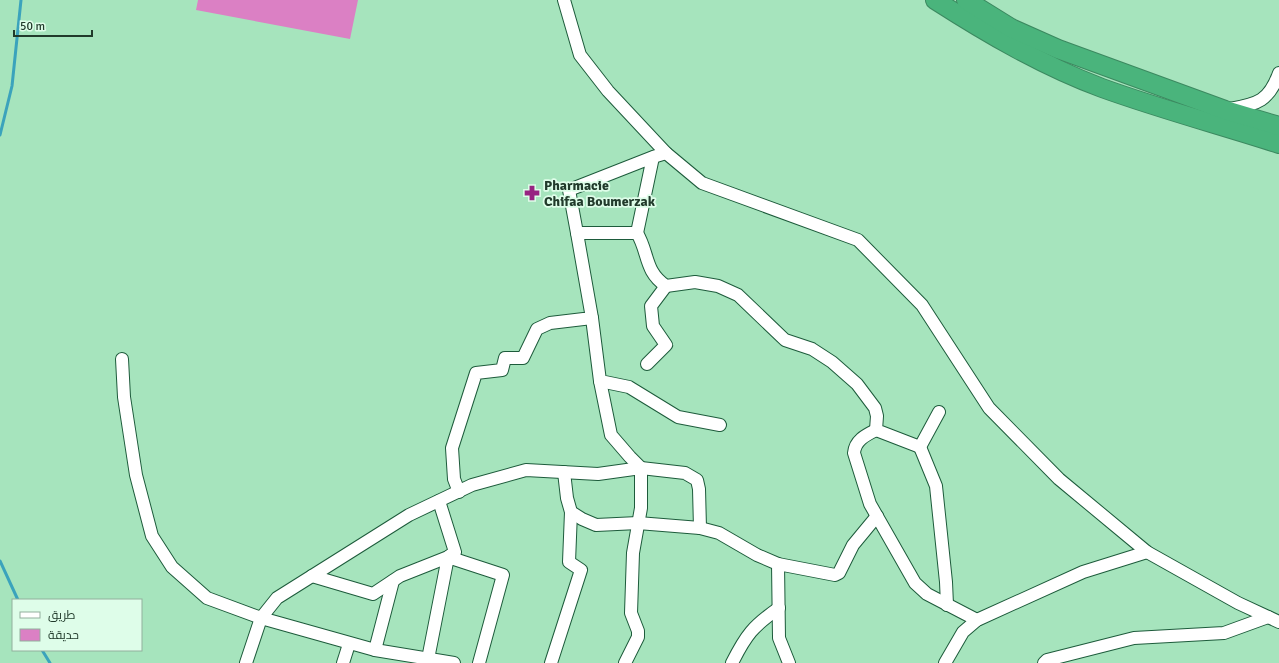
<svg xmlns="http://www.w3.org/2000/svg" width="1279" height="663" viewBox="0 0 1279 663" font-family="Signika,Cairo,sans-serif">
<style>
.green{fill:#db80c4}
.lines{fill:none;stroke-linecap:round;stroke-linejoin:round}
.stream{stroke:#3ba3bc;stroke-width:3}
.minor-casing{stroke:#1d5b3b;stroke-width:14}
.highway-casing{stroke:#3c8960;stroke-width:20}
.minor{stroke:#fff;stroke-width:12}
.highway{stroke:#4ab47c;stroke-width:18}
.labels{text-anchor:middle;stroke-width:3.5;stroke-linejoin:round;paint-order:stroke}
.poi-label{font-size:14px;font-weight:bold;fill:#213a2b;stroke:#defde9;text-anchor:start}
</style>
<rect width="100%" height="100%" fill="#a6e4bd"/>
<!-- green -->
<path class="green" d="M198,0H358L350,39L196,10Z"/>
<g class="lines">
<!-- stream -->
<g class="stream">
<path d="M0,135L12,86L21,0"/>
<path d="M0,561L18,600"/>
<path d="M42,650L50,663"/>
</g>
<defs>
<g id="minor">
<path d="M564,0L580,55L608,91L666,153L702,183L858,240L922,305L989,408L1059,479L1147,552L1238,603L1279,622"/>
<path d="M1230,109C1258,104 1269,101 1279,73"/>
<path d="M653,157L637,233H577L569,190L653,157L666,153"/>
<path d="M637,233C649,253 644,271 666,286L695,282L718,286L738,295L785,340L812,349L832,362L857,384L875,408L877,416L876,430L920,447L939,412"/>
<path d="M592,318L600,381L629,387L678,417L720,425"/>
<path d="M122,359L124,397L136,475L152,536L172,567L207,598L261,618L375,650L454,663"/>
<path d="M647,364L666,345L653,326L651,306L666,286"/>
<path d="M600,381L611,435L630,457L641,468V508L633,553L631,613L638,631V637L625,663"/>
<path d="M876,430C866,435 855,440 854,453L870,504L915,583L927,594L977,620"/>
<path d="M920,447L936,486L946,582L947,605"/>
<path d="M564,472L567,498L571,512L582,519L596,525L638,523L700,528L719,533L757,555L778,564L779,638L789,663"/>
<path d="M459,492L454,479L452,448L476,373L502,370L505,358H523L537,329L550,323L592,318L577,233"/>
<path d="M778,564L835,575L839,573L853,545L877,516"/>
<path d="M312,576L373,594L400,576L448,557L455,552L439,501"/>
<path d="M375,650L393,581"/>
<path d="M428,659L448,557L503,575L479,663"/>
<path d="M246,663L261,618L277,598L409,515L472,485L526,470L598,474L641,468L685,473L697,480L699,489L700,528"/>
<path d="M343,663L349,644"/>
<path d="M551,663L581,570L569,562L571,512"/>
<path d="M732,663C746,635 753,626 779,608"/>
<path d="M945,663L963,632L977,620L1083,572L1147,552"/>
<path d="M1044,663L1047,660L1134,638L1224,633L1268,617"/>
</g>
<g id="highway">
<path d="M935,0C988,34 1043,66 1102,88C1160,109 1220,125 1279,144"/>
<path d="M966,0L1011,28L1058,49L1225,110L1279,126"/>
</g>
</defs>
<!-- minor casing -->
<use href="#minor" class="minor-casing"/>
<!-- highway casing -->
<use href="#highway" class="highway-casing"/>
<!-- minor -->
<use href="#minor" class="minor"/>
<!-- highway -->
<use href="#highway" class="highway"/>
</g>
<!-- icons -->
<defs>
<symbol id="pharmacy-bare" viewBox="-9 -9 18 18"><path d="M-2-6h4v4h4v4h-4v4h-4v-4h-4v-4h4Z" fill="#972381" stroke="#defde9" stroke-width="2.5" paint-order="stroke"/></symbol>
</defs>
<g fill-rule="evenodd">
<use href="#pharmacy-bare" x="521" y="182" width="22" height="22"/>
</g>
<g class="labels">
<!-- poi labels -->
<g class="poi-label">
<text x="544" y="190">Pharmacie<tspan x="544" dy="16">Chifaa Boumerzak</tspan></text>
</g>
</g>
<!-- legend -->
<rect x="12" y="599" width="130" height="52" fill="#defde9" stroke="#92af9d"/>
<rect x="20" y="612" width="20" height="6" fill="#ffffff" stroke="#92af9d"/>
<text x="48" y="619" font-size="12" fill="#213a2b">طريق</text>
<rect x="20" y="629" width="20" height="12" fill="#db80c4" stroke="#92af9d"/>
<text x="48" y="639" font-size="12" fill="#213a2b">حديقة</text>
<!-- scale -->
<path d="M14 30v6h78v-6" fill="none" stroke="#213a2b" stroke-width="2"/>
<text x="20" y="30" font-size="12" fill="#213a2b" stroke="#defde9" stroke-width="3" paint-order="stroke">50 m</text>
</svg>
